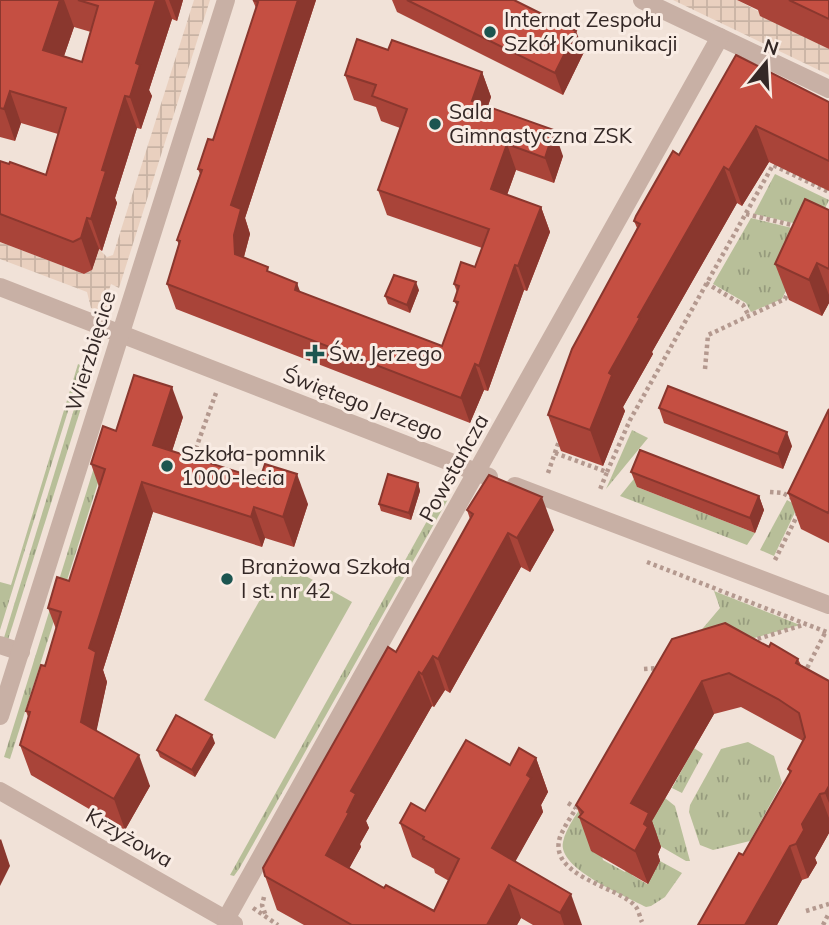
<svg xmlns="http://www.w3.org/2000/svg" width="829" height="925" viewBox="0 0 829 925" font-family="Mulish,sans-serif">
<style>
.grass{fill:url(#grass-tufts)}
.pitch{fill:#b8bf99}
.plaza{fill:url(#plaza-grid)}
.lines{fill:none;stroke-linecap:round;stroke-linejoin:round}
.path{stroke:#b4998f;stroke-width:4.5;stroke-dasharray:3.5 3.5;stroke-linecap:butt}
.minor{stroke:#c8b0a5;stroke-width:18}
.wall{fill:#a94439;fill-rule:evenodd}
.shaded-wall{fill:#8a372e}
.building{fill:#c54f42;stroke:#8a372e;stroke-width:2}
.poi-dot{fill:#1c5550;stroke:#f9ece4;stroke-width:2.5}
.labels{text-anchor:middle;stroke-width:6;stroke-linejoin:round;paint-order:stroke}
.poi-label{font-size:21px;fill:#342826;stroke:#f9ece4;text-anchor:start}
.street-label{font-size:21px;fill:#342826;stroke:#f9ece4}
</style>
<defs>
<pattern id="grass-tufts" width="24" height="20" patternUnits="userSpaceOnUse" patternTransform="scale(1.75)"><rect width="24" height="20" fill="#b8bf99"/><path d="M3 7l-1-3M5 7V3M7 7l1-3M15 17l-1-3M17 17v-4M19 17l1-3" fill="none" stroke="#969b7d"/></pattern>
<pattern id="plaza-grid" width="8" height="8" patternUnits="userSpaceOnUse" patternTransform="scale(1.75)"><rect width="8" height="8" fill="#e9d0bf"/><path d="M0 4h8M4 0v8" fill="none" stroke="#c8b3a4"/></pattern>
</defs>
<rect width="100%" height="100%" fill="#f1e2d8"/>
<!-- grass -->
<g class="grass">
<path d="M775,174L829,200L817,225L810,227L754,214Z"/>
<path d="M751,218L813,233L782,299L751,312L746,303L713,284Z"/>
<path d="M78,364L82,366L0,630V582L11,585Z"/>
<path d="M75,406L81,408L7,643L3,641Z"/>
<path d="M632,430L648,438L606,489Z"/>
<path d="M96,461L104,464L10,759L4,757Z"/>
<path d="M646,464L637,487L755,533L747,545L620,496Z"/>
<path d="M442,494L449,495L447,501L239,869L234,876L230,875Z"/>
<path d="M787,500L798,506L774,556L760,550Z"/>
<path d="M714,591L800,625L676,660L720,608Z"/>
<path d="M748,742L774,756L782,783L750,841L713,850L700,845L689,812L690,805L721,749Z"/>
<path d="M694,748L703,754L682,793L672,788Z"/>
<path d="M587,798L603,860L625,872L628,867L634,871L632,875L647,884L660,861L682,873L665,897L651,906L646,907C626,896 557,869 563,842C566,827 579,811 587,798Z"/>
<path d="M665,798L675,806L690,861H686L643,836Z"/>
</g>
<!-- pitch -->
<path class="pitch" d="M281,562L352,602L275,739L204,700Z"/>
<!-- plaza -->
<g class="plaza">
<path d="M194,0H210L119,288L111,284L108,293L116,296L108,307L98,310L91,308L87,292L0,259V242L84,274L92,270L99,249L107,257L113,255Z"/>
<path d="M673,0H737L829,49V75Z"/>
</g>
<g class="lines">
<!-- path -->
<g class="path">
<path d="M746,214L796,226"/>
<path d="M706,283L743,305L749,316"/>
<path d="M705,369L708,335L785,299L788,291"/>
<path d="M555,453L607,472L599,492"/>
<path d="M191,462L216,393"/>
<path d="M607,472L630,420L773,165L829,192"/>
<path d="M548,473L559,441"/>
<path d="M770,492L783,493L792,498"/>
<path d="M775,560L798,514"/>
<path d="M647,562L829,633"/>
<path d="M751,641L806,624"/>
<path d="M644,669L658,668"/>
<path d="M804,674L826,631"/>
<path d="M568,803L576,808C571,817 564,827 560,837C547,877 621,887 636,907C639,911 640,918 642,922"/>
<path d="M264,897L262,905L266,916"/>
<path d="M253,908L278,925"/>
<path d="M806,911L829,904"/>
<path d="M823,925L829,913"/>
</g>
<!-- minor -->
<g class="minor">
<path d="M642,0L829,89"/>
<path d="M0,287L489,477"/>
<path d="M515,486L829,605"/>
<path d="M0,645L21,652"/>
<path d="M0,716L226,0"/>
<path d="M0,791L234,924"/>
<path d="M226,919L720,37"/>
</g>
</g>
<!-- wall -->
<g class="wall">
<path d="M0,0H183L177,21L172,19L149,90L152,96L141,129L137,128L115,198L117,203L102,251L99,249L92,270L84,274L0,242V161L46,175L58,134L21,123L15,141L0,137ZM74,27L91,32L82,62L64,56Z"/>
<path d="M316,0L245,218L250,234L244,257L270,272L301,292L442,346L457,306L454,301L457,292L454,284L475,267L482,248L387,215L378,190L400,128L381,121L376,107L354,100L345,75L388,50L482,72L491,97L488,106L563,156L554,183L516,170L507,195L541,207L550,232L527,291L524,290L488,391L484,390L470,423L176,309L167,284L179,245L177,240L200,174L198,169L213,140L256,8L253,1Z"/>
<path d="M392,0H514L584,52L563,95L397,12Z"/>
<path d="M737,0H829V49L760,16L758,10Z"/>
<path d="M736,55L829,102V191L769,162L742,206L737,203L652,352L653,354L623,407L625,411L603,466L561,451L548,415L637,228L634,221L679,155Z"/>
<path d="M829,210V303L822,316L789,300L775,264Z"/>
<path d="M419,290L410,313L388,304L385,296Z"/>
<path d="M659,408L792,446L783,469L664,423Z"/>
<path d="M829,409V543L801,529L788,493Z"/>
<path d="M183,417L172,451L308,504L294,547L265,538L262,547L153,512L103,670L107,682L96,731L150,786L125,830L31,775L20,745L28,717L26,711L45,666L56,629L48,608L69,581L99,487L91,464L116,431Z"/>
<path d="M631,472L759,496L764,510L755,533L637,487Z"/>
<path d="M418,483L420,491L411,520L381,511L379,504Z"/>
<path d="M467,510L554,530L530,572L521,567L450,693L445,690L434,707L432,706L366,821L369,828L360,844L361,847L349,868L384,888L434,911L449,881L435,873L434,869L412,857L400,823L425,811L510,765L536,758L548,792L541,805L543,812L515,861L582,925H533L521,918L517,925H304L277,910L265,876L396,652L470,519Z"/>
<path d="M672,639L769,647L798,659L801,665L829,681V833L815,858L817,863L808,878L802,880L777,925H698L743,855L768,813L790,774L788,769L803,741L741,707L714,714L652,821L661,847L658,854L660,861L648,884L591,851L579,817L580,815L576,805Z"/>
<path d="M215,743L195,777L160,757L157,750Z"/>
</g>
<!-- shaded-wall -->
<g class="shaded-wall">
<path d="M60,0H64L74,27L55,82L43,50Z"/>
<path d="M156,0H165L172,19L149,90L152,96L141,129L130,97L136,63Z"/>
<path d="M169,0H183L177,21Z"/>
<path d="M298,0H316L245,218L250,234L243,260L235,254L231,205Z"/>
<path d="M576,31L584,52L563,95L555,73Z"/>
<path d="M482,72L491,97L481,126L472,101Z"/>
<path d="M10,91L21,123L15,141L4,109Z"/>
<path d="M125,96L137,128L115,198L117,203L102,251L91,219L102,170Z"/>
<path d="M756,126L769,162L742,206L729,170Z"/>
<path d="M554,130L563,156L554,183L545,158Z"/>
<path d="M507,144L516,170L500,214L491,189Z"/>
<path d="M724,167L737,203L652,352L653,354L623,407L625,411L603,466L590,430L609,373L638,317Z"/>
<path d="M541,207L550,232L527,291L518,266Z"/>
<path d="M87,218L99,249L92,270L81,238Z"/>
<path d="M817,263L829,295V303L822,316L809,280Z"/>
<path d="M515,265L524,290L488,391L479,366Z"/>
<path d="M416,282L419,290L410,313L407,305Z"/>
<path d="M297,283L306,308L295,290Z"/>
<path d="M475,364L484,390L470,423L461,398Z"/>
<path d="M172,387L183,417L164,476L153,445Z"/>
<path d="M787,432L792,446L783,469L778,454Z"/>
<path d="M297,474L308,504L294,547L283,517Z"/>
<path d="M142,482L153,512L103,670L107,682L92,752L81,722L89,648Z"/>
<path d="M418,483L420,491L411,520L409,513Z"/>
<path d="M759,496L764,510L755,533L750,518Z"/>
<path d="M542,497L554,530L530,572L517,538Z"/>
<path d="M254,507L265,538L262,547L251,517Z"/>
<path d="M508,533L521,567L450,693L438,659Z"/>
<path d="M433,656L445,690L434,707L422,674Z"/>
<path d="M419,672L432,706L366,821L369,828L360,844L361,847L338,889L326,855L351,791Z"/>
<path d="M702,681L714,714L652,821L661,847L658,854L660,861L648,884L635,851L631,803Z"/>
<path d="M212,735L215,743L195,777L192,770Z"/>
<path d="M139,755L150,786L125,830L114,799Z"/>
<path d="M536,758L548,792L541,805L543,812L504,882L492,848L527,775Z"/>
<path d="M829,786V803L825,793Z"/>
<path d="M820,794L829,818V833L815,858L817,863L808,878L796,844L802,824Z"/>
<path d="M1,839L10,866L0,886V840Z"/>
<path d="M790,846L802,880L777,925H745Z"/>
<path d="M509,885L521,918L517,925H487Z"/>
<path d="M571,894L582,925H564L560,913Z"/>
</g>
<!-- building -->
<g class="building">
<path d="M0,0H60L43,50L82,62L98,6L78,0H156L136,63L140,65L130,97L125,96L102,170L106,171L91,219L87,218L81,238L73,242L0,214V161L9,164L10,162L46,175L66,108L10,91L4,109L0,108Z"/>
<path d="M253,0H298L231,205L241,209L234,235L235,254L268,267L267,271L297,283L295,290L442,346L458,302L454,301L459,286L454,284L461,262L475,267L489,229L378,190L407,109L372,96L376,85L345,75L357,39L388,50L392,40L482,72L472,101L554,130L545,158L507,144L491,189L541,207L518,266L515,265L479,366L475,364L461,398L167,284L180,241L177,240L202,170L198,169L208,139L213,140L258,2Z"/>
<path d="M407,0H514L576,31L555,73Z"/>
<path d="M789,0H829V19Z"/>
<path d="M736,55L829,102V161L756,126L729,170L724,167L638,317L640,318L609,373L612,375L590,430L548,415L572,349L640,224L634,221L636,216L673,151L679,155Z"/>
<path d="M805,199L829,210V269L817,263L809,280L775,264Z"/>
<path d="M394,275L416,282L407,305L385,296Z"/>
<path d="M134,375L172,387L153,445L260,479L265,464L297,474L283,517L254,507L251,517L142,482L89,648L96,652L81,722L139,755L114,799L20,745L30,712L26,711L41,665L45,666L61,612L48,608L57,577L69,581L105,469L91,464L103,426L116,431Z"/>
<path d="M668,386L787,432L778,454L659,408Z"/>
<path d="M829,409V511L828,513L788,493Z"/>
<path d="M640,450L759,496L750,518L631,472Z"/>
<path d="M388,474L418,483L409,513L379,504Z"/>
<path d="M489,475L542,497L517,538L508,533L438,659L433,656L422,674L419,672L351,791L356,794L347,812L349,813L326,855L384,888L386,885L434,911L459,859L423,839L424,837L400,823L411,803L425,811L466,740L510,765L519,748L536,758L527,775L531,778L492,848L571,894L560,913L509,885L487,925H352L265,876L263,868L388,647L396,652L473,514L467,510Z"/>
<path d="M725,623L769,647L771,643L798,659L796,663L829,681V786L825,793L820,794L802,824L804,830L796,844L790,846L745,925H698L739,853L743,855L791,771L788,769L805,737L799,713L778,699L729,673L702,681L631,803L649,813L644,824L648,827L635,851L579,817L583,812L576,805L672,639Z"/>
<path d="M176,715L212,735L192,770L157,750Z"/>
</g>
<!-- markers -->
<g class="poi-dot">
<circle cx="490" cy="32" r="7"/>
<circle cx="435" cy="124" r="7"/>
<path d="M311.5 343.5h7v7h7v7h-7v7h-7v-7h-7v-7h7z"/>
<circle cx="167" cy="466" r="7"/>
<circle cx="227" cy="579" r="7"/>
</g>
<g class="labels">
<!-- poi labels -->
<g class="poi-label">
<text x="504" y="27">Internat Zespołu<tspan x="504" dy="24">Szkół Komunikacji</tspan></text>
<text x="449" y="119">Sala<tspan x="449" dy="24">Gimnastyczna ZSK</tspan></text>
<text x="329" y="361">Św. Jerzego</text>
<text x="181" y="461">Szkoła-pomnik<tspan x="181" dy="24">1000-lecia</tspan></text>
<text x="241" y="574">Branżowa Szkoła<tspan x="241" dy="24">I st. nr 42</tspan></text>
</g>
<!-- street labels -->
<g class="street-label">
<text transform="translate(91 351) rotate(-73)" y="7">Wierzbięcice</text>
<text transform="translate(363 404) rotate(21)" y="7">Świętego Jerzego</text>
<text transform="translate(454 468) rotate(-61)" y="7">Powstańcza</text>
<text transform="translate(129 838) rotate(30)" y="7">Krzyżowa</text>
</g>
</g>
<!-- north arrow -->
<g transform="translate(766 63) rotate(18)" stroke="#f9ece4" stroke-width="5" paint-order="stroke">
<path d="M0-5L12 26L0 18L-12 26Z" fill="#342826"/>
<text y="-10" font-size="19" font-weight="bold" text-anchor="middle" fill="#342826">N</text>
</g>
</svg>
